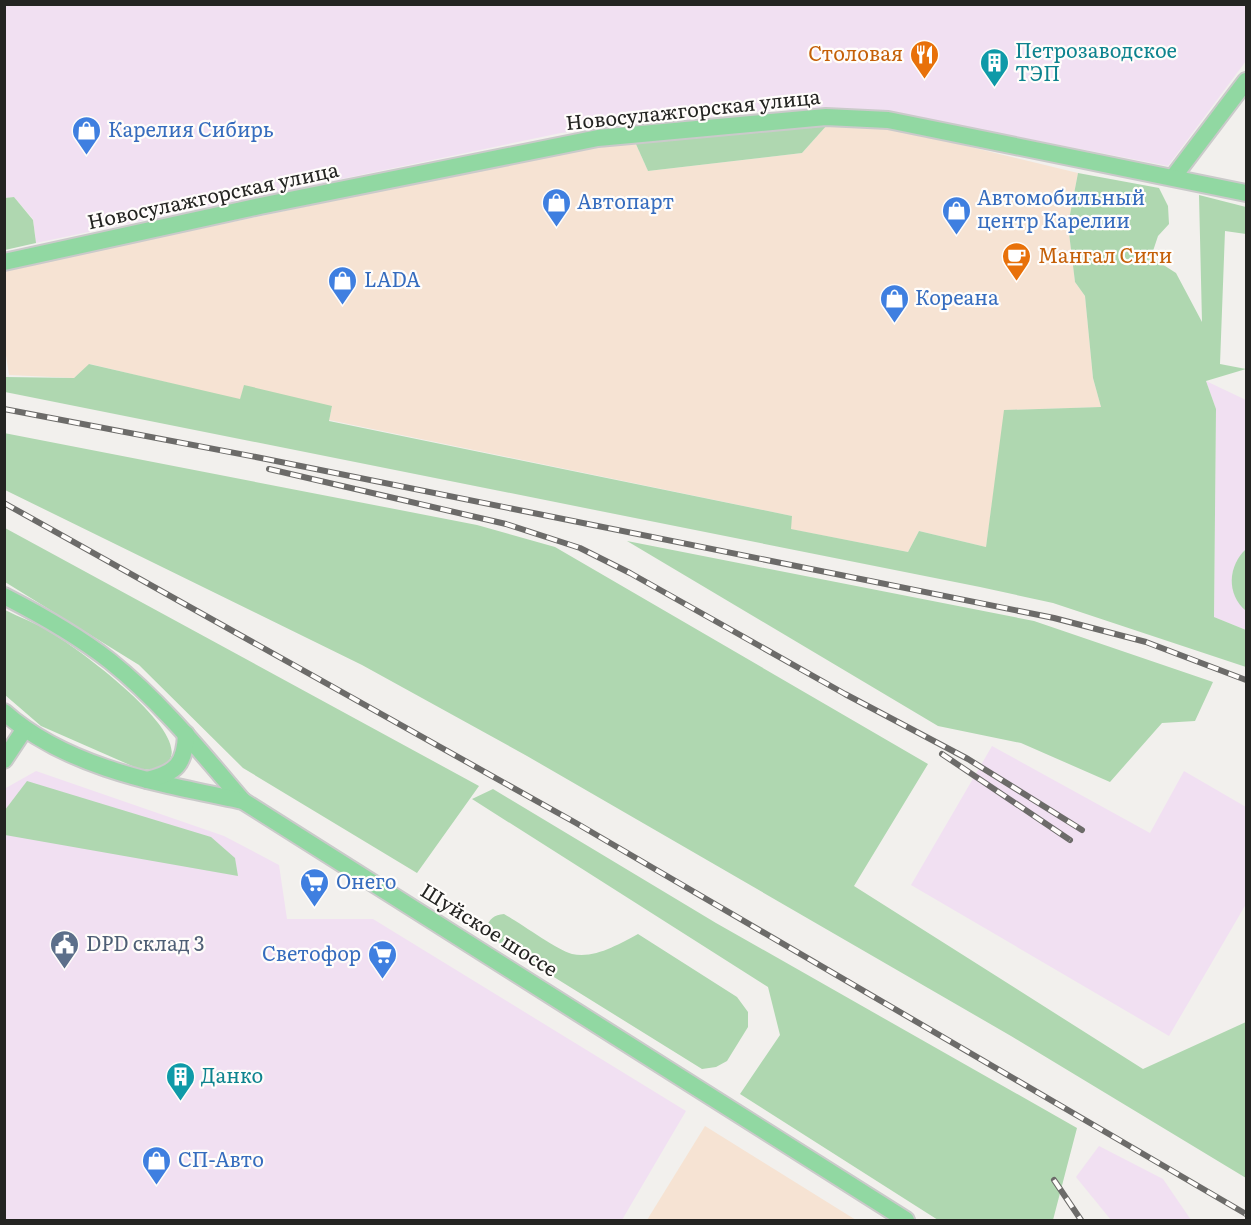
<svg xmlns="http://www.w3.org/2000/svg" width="1251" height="1225" viewBox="0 0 1251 1225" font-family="Literata,serif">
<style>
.commercial{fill:#f6e3d3}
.industrial{fill:#f1e0f2}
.green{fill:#afd7b0}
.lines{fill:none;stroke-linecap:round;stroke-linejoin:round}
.major-casing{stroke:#cacaca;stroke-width:20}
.major{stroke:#91d8a2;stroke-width:16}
.rail-casing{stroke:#6c6b69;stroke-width:6}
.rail{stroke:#fffdfb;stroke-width:4;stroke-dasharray:11;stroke-linecap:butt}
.labels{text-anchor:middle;stroke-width:4.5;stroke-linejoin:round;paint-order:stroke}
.culture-label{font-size:20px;fill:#0d838f;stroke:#fffdfb;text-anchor:start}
.food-label{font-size:20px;fill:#c56008;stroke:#fffdfb;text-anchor:end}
.street-label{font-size:20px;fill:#242422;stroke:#fffdfb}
.shop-label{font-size:20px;fill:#366cbe;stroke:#fffdfb;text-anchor:start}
.service-label{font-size:20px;fill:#4e5e75;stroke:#fffdfb;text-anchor:start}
</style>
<rect width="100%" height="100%" fill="#f2f0ed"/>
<!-- commercial -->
<g class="commercial">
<path d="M828,124L884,126L1078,173L1068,225L1075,282L1085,296L1093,378L1101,407L1005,410L986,547L919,531L908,552L790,529L792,516L329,420L332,407L244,386L240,400L90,364L74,378L9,375L4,342V270L546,156L635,142L648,171L802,153Z"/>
<path d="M705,1126L856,1220H647Z"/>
</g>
<!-- industrial -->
<g class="industrial">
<path d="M1246,4V61L1168,166L884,111L777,110L561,133L36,243L33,219L14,197L5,198L4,5Z"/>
<path d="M1206,381L1246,400V630L1214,617L1216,409Z"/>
<path d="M992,746L1150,833L1184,771L1246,807V904L1169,1036L911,885Z"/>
<path d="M36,771L224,836L279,865L287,919H373L686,1111L622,1220H5L4,789Z"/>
<path d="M1099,1146L1163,1179L1191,1220H1111L1076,1177Z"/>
</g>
<!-- green -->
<g class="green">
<path d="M828,124L802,153L648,171L635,142Z"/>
<path d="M1078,173L1159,188L1168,206L1169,224L1158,236L1151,257L1176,273L1202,322L1199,195L1246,207V234L1225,231L1220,364L1246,369L1206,381L1216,409L1214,617L1246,630V667L1053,603L980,587L5,392V377L74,378L89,364L240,399L244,385L332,406L329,421L792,516L791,529L908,552L919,531L986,547L1004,410L1101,407L1093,378L1085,296L1075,282L1068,225Z"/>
<path d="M14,197L33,220L36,243L5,250V198Z"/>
<path d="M4,433L477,525L555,547L928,764L854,886L1143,1069L1246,1022V1178L1011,1036L527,756L362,665L5,490Z"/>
<path d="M5,528L479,786L417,873L243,768L139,665L5,582Z"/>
<path d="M627,541L1034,621L1213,682L1195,721L1162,723L1110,782L1021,743L938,726Z"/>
<path d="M1246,549V611C1226,594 1228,566 1246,549Z"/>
<path d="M5,610C19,617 36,623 50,632C75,646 187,728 170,759C163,772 151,770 139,769L41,726L5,695Z"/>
<path d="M27,781L211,837L235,858L238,876L5,835V810Z"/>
<path d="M493,789L716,923L1077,1128L1053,1220H938L740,1094L780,1035L768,987L472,799Z"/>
<path d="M504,914C520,923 557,950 572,954C595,959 619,944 638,934L737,997L748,1012V1027L727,1061L716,1067L702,1069L491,938L486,928C490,918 494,915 504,914Z"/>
</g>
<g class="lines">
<defs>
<g id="major">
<path d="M1174,176L1246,81"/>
<path d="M4,262L260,206L598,138L826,117L888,120L1246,193"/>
<path d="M4,596C41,615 77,635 110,661C160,701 202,753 243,801"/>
<path d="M4,712C68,769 162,784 243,801L906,1220"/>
<path d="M4,760L24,730"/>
<path d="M147,780C176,773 185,764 186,734"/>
</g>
</defs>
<!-- major casing -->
<use href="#major" class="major-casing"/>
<!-- major -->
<use href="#major" class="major"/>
<defs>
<g id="rail">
<path d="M4,409L261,458L1054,618L1146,642L1246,680"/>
<path d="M269,469L506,524L580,548L630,573L845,694L968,759L1082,830"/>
<path d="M4,503L576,823L1246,1214"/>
<path d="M942,754L1070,840"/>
<path d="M1054,1180L1081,1220"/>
</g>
</defs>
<!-- rail casing -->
<use href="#rail" class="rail-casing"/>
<!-- rail -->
<use href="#rail" class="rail"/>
</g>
<!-- icons -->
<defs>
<symbol id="restaurant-pin" viewBox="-11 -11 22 30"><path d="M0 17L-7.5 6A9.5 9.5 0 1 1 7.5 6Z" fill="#e8710a" stroke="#fffdfb"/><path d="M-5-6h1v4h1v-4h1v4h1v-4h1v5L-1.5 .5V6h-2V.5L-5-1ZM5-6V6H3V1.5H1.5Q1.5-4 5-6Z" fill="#fff"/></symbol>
<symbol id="building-pin" viewBox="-11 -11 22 30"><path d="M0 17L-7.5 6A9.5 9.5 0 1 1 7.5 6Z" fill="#0f9aa8" stroke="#fffdfb"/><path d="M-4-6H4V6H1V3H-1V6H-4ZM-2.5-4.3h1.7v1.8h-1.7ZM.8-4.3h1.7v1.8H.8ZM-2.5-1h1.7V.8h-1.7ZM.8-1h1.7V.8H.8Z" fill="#fff"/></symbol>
<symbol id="shop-pin" viewBox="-11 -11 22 30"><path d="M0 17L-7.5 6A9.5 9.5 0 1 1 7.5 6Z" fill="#3f7fe0" stroke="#fffdfb"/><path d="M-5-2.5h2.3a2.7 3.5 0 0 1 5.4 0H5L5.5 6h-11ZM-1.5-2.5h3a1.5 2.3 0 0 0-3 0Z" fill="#fff"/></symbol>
<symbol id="cafe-pin" viewBox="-11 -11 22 30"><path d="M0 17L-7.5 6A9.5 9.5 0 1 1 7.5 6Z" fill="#e8710a" stroke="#fffdfb"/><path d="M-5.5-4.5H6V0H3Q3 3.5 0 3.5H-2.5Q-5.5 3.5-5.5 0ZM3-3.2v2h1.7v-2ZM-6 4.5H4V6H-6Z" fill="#fff"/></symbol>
<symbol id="supermarket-pin" viewBox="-11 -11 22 30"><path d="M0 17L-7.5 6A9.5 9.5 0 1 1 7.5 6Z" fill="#3f7fe0" stroke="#fffdfb"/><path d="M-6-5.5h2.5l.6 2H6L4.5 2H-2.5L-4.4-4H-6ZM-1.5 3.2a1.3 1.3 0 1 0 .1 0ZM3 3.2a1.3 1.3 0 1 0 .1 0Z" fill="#fff"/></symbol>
<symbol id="civic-pin" viewBox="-11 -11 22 30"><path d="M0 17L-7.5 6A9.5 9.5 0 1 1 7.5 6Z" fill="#5c6f8a" stroke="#fffdfb"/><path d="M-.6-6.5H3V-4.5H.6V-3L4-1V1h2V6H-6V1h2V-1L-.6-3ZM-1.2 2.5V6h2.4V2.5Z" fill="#fff"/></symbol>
</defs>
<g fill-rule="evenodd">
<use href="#restaurant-pin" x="908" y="38" width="33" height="45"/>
<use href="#building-pin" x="978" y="46" width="33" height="45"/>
<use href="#shop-pin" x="70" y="114" width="33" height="45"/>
<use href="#shop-pin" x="540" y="186" width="33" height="45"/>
<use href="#shop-pin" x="940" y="194" width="33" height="45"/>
<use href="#cafe-pin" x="1000" y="240" width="33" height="45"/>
<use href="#shop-pin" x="326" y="264" width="33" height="45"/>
<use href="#shop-pin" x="878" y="282" width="33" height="45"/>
<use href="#supermarket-pin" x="298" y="866" width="33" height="45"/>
<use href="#civic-pin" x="48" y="928" width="33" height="45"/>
<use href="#supermarket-pin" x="366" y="938" width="33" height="45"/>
<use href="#building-pin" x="164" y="1060" width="33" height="45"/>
<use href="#shop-pin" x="140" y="1144" width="33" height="45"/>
</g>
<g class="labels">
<!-- culture labels -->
<g class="culture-label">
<text x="1015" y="58">Петрозаводское<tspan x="1015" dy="23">ТЭП</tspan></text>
<text x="201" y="1083">Данко</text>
</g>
<!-- food labels -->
<g class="food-label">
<text x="903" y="61">Столовая</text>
<text x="1038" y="263" text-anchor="start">Мангал Сити</text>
</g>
<!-- street labels -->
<g class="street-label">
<text transform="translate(693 110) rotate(-6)" y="7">Новосулажгорская улица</text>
<text transform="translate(213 196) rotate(-12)" y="7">Новосулажгорская улица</text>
<text transform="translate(489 930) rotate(32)" y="7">Шуйское шоссе</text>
</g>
<!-- shop labels -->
<g class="shop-label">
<text x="108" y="137">Карелия Сибирь</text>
<text x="977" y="205">Автомобильный<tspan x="977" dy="23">центр Карелии</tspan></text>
<text x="577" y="209">Автопарт</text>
<text x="364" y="287">LADA</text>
<text x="915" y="305">Кореана</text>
<text x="336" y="889">Онего</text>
<text x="361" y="961" text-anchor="end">Светофор</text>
<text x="178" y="1167">СП-Авто</text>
</g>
<!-- service labels -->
<g class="service-label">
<text x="86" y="951">DPD склад 3</text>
</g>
</g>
<!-- border -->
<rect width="1251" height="1225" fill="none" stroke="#242422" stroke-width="12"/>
</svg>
